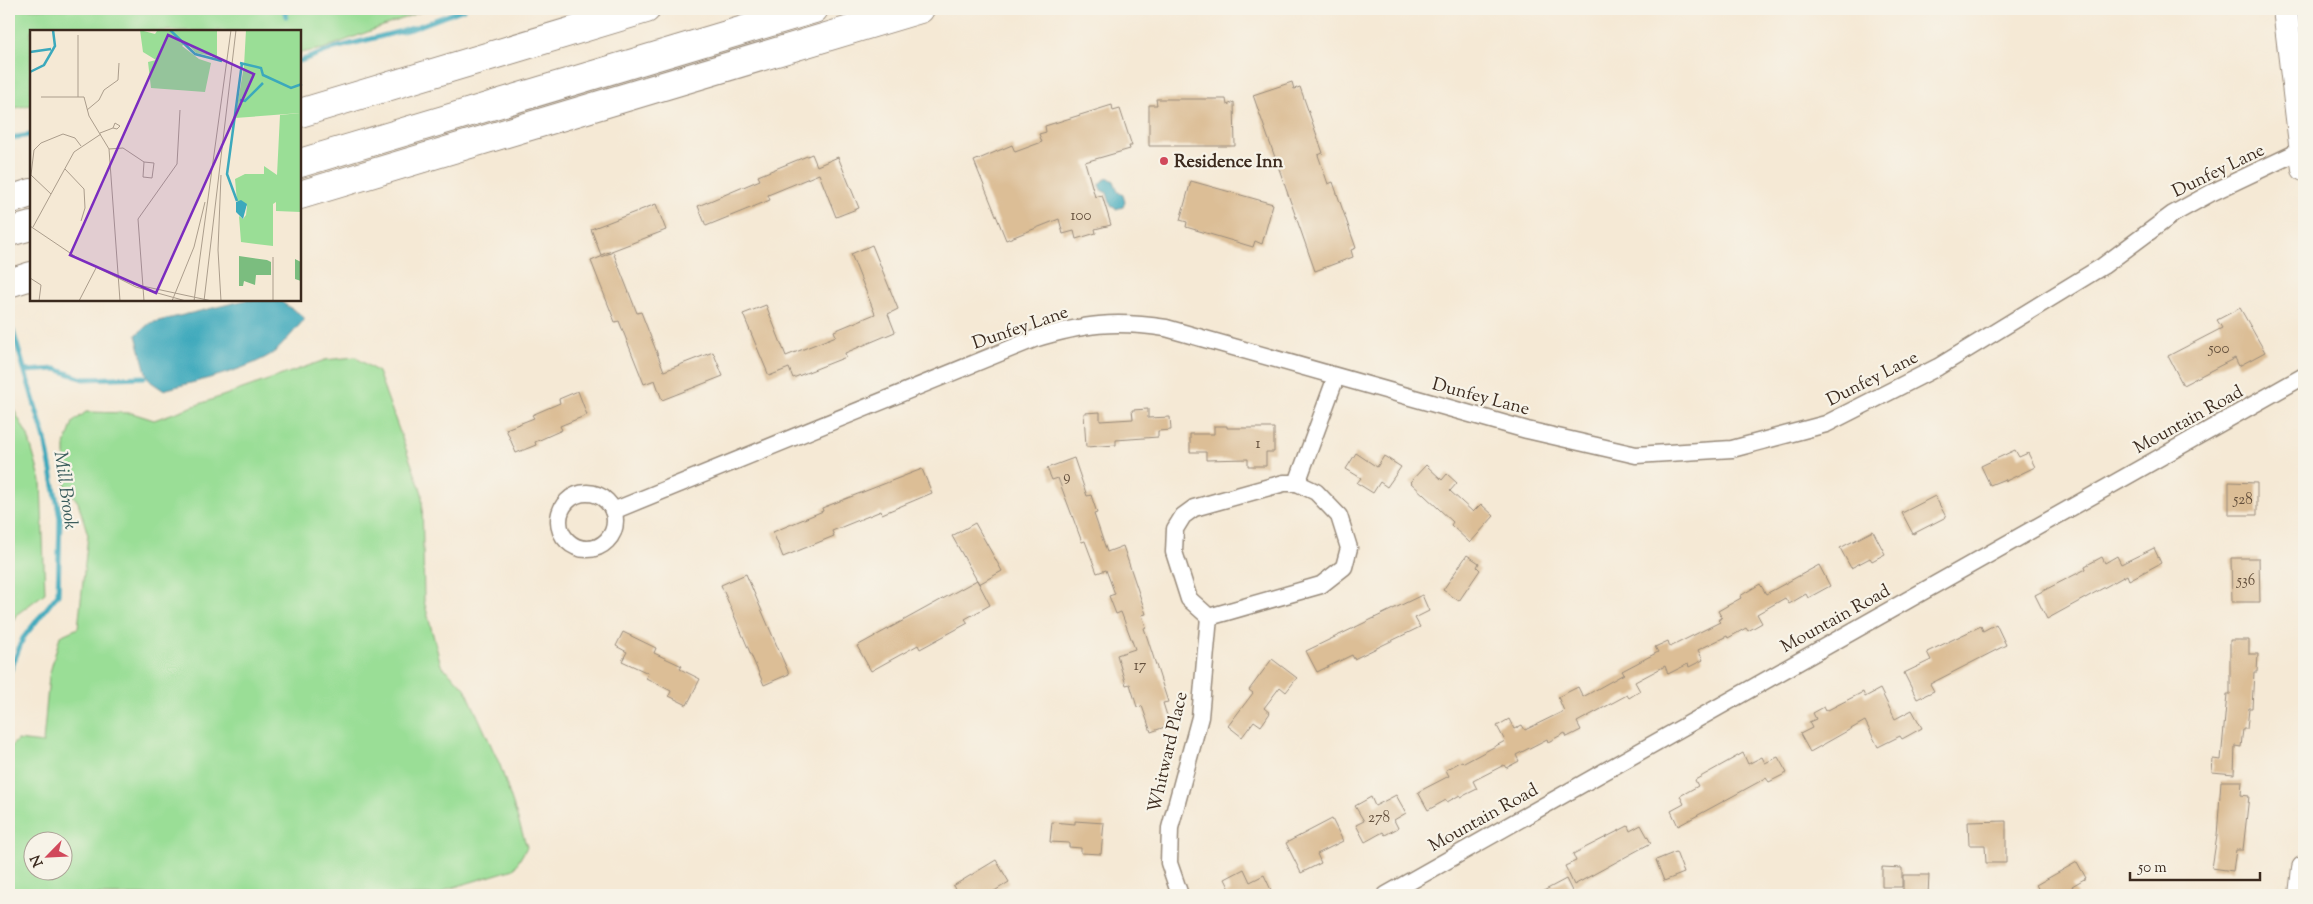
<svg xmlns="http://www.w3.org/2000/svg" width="2313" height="904" viewBox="0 0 2313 904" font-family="'Sorts Mill Goudy',serif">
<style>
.green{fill:#9ade96;stroke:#6a845a;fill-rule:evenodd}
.water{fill:#3ca9bc;stroke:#3c6a6d}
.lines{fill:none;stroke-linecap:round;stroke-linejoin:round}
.stream{stroke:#3ca9bc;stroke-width:5}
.building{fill:#dcbe96}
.minor-casing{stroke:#988a7a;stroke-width:19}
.secondary-casing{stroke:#988a7a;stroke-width:26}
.motorway-casing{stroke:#988a7a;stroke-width:30}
.minor{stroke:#fff;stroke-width:16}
.secondary{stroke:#fff;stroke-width:24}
.motorway{stroke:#fff;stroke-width:28}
.poi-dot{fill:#d1495b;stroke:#f7f3e8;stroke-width:2}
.labels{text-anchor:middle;stroke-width:4.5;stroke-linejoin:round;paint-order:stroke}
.number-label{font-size:15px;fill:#634f3c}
.poi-label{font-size:18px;font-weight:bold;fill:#3b2a1e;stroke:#f7f3e8;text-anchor:start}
.street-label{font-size:18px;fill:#3b2a1e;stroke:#f7f3e8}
.water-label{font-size:19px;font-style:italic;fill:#3b5d5d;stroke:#f7f3e8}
.inset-river{fill:none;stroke:#3ca9bc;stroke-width:2.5}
.inset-road{fill:none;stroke:#ab9d8c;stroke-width:1}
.view{fill:#7b2cbf;fill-opacity:0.15;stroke:#7b2cbf;stroke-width:2.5}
.inset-edge{fill:none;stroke:#3b2a1e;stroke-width:2.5}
</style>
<rect width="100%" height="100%" fill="#f7f3e8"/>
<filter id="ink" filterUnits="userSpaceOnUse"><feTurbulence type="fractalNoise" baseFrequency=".02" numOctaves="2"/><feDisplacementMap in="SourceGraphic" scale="10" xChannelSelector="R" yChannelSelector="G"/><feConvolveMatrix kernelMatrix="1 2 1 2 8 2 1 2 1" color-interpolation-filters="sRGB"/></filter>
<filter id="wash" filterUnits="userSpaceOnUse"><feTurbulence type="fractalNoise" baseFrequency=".0096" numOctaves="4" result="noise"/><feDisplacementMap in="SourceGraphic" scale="20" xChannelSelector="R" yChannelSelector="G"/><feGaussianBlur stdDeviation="1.12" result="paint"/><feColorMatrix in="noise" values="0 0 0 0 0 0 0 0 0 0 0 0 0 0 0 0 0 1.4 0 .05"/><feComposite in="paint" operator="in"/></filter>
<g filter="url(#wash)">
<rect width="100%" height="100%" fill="#f5e9d5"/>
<!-- green -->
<g class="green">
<path d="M9,9H428L323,49L300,53V31H31V105L9,109Z"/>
<path d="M355,357L378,372L422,493L424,601L441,665L465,688L500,765L527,847L514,869L448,889L439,895H9V749L17,740L43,743L49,676L60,636L78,628L88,535L78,502L65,485V445L73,422L86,412L132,413L154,420L325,360ZM32,842H62V872H32Z"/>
<path d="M9,401L28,436L41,481L45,593L16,615L9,629Z"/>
</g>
<!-- water -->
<g class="water">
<path d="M1109,178L1114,181L1118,192L1123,195L1125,202L1123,207L1116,209L1111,206L1107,193L1101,190L1099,185L1103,180Z"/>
<path d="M246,300H280C287,308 298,310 305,319C296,328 285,343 276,351C250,370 194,382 163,390L151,382L147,376L136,335L150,323Z"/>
</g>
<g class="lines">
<!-- stream -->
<g class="stream">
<path d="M284,9L286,16"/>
<path d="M300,61L335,48L414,28L464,9"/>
<path d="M9,138L31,135"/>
<path d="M26,371L56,369L83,379L144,377"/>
<path d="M9,674L23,638L58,594L60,518L45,439L13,331"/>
</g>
</g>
<g id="blocks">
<!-- building -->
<g class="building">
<path d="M1292,82L1294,89L1300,87L1323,153L1318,155L1328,184L1333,182L1356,248L1351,250L1353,257L1315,271L1253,95Z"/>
<path d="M1156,99H1226L1227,105L1234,102L1235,146H1149V105H1157Z"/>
<path d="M1112,105L1113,111L1120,109L1132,146H1129L1130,149L1085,162L1095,197L1102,195L1111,225L1095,229L1096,233L1076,239L1074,231L1063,234L1059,219L1006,240L974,161L1012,145L1015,152L1042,142L1039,134L1046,132L1045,126Z"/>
<path d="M812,154L817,166L838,157L859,208L836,217L819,174L768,195L770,200L706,226L698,206L760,180L758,176Z"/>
<path d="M1191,181L1273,204L1262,244L1255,241L1253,247L1186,227L1187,222L1180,220Z"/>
<path d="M656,204L666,230L601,255L591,229Z"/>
<path d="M872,245L898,309L888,314L895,332L845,353L846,357L793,378L789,368L769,376L743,314L766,305L786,356L836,336L834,331L875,314L851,254Z"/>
<path d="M613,252L637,313L641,312L664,371L713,352L723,376L662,400L655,380L644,384L619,321L615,322L591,261Z"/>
<path d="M2240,308L2265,352L2239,366L2235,358L2183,385L2168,356L2222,328L2217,320Z"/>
<path d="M578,391L587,415L560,426L562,430L535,442L536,445L516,453L506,429L534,418L532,415L560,403L559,399Z"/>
<path d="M1148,409V418L1170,417L1171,430L1158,431V437L1116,440V445L1086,447L1084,413L1100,412V421L1133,419L1132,410Z"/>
<path d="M1214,426H1227V428H1274V452H1266V466H1248V459L1206,460V452H1190V434H1214Z"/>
<path d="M2015,450L2019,457L2028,453L2035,467L2006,481L2005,479L1990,485L1981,466Z"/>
<path d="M1356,453L1377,467L1384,456L1401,467L1387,487L1380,482L1373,493L1357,483L1361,478L1346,469Z"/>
<path d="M1074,458L1087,496L1091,495L1097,513L1094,514L1107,552L1123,546L1146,614L1142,615L1146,627L1144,628L1168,702L1163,703L1170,725L1151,732L1142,706L1137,707L1130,684L1126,685L1117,655L1135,649L1121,612L1116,614L1109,596L1115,594L1106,570L1097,573L1085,541L1082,542L1058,478L1052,480L1047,468Z"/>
<path d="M1426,465L1442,480L1447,474L1457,483L1450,491L1473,512L1481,504L1494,516L1470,543L1451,525L1453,522L1410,482Z"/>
<path d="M922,469L932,493L882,514L881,511L832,531L834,536L783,557L773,532L823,511L822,508Z"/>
<path d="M2229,482L2257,483V515H2229Z"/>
<path d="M1935,496L1946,517L1913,534L1902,513Z"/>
<path d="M975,523L1002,571L979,584L952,536Z"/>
<path d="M1873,531L1885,554L1872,561L1870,558L1851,568L1840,548Z"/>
<path d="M2154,548L2161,563L2129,580L2127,575L2047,619L2035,595L2086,569L2085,566L2102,557L2105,563L2117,556L2121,564Z"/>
<path d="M1467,555L1479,563L1477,567L1480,570L1459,601L1443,590Z"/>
<path d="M2231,558H2259L2260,602H2232Z"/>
<path d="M1819,565L1830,586L1808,598L1806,594L1789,604L1785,598L1757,614L1762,623L1748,631L1746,628L1728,638L1727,636L1698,650L1703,660L1689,667L1688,664L1668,674L1665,666L1635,682L1640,691L1629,698L1627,695L1577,722L1581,730L1567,737L1565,733L1548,742L1547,739L1516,755L1519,761L1506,768L1504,765L1473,781L1477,789L1461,797L1460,795L1447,802L1446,800L1428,810L1418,792L1449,776L1446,770L1462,761L1464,763L1505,741L1497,726L1509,719L1514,729L1522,725L1525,730L1564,711L1558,697L1578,687L1583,697L1624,674L1622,671L1658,652L1655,647L1668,641L1670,647L1720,622L1718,620L1722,618L1718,611L1741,598L1740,596L1760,584L1766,594Z"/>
<path d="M746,574L789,674L764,685L721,585Z"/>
<path d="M977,580L990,605L965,619L968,623L920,649L918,645L871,671L857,646Z"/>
<path d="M1422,595L1429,611L1415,618L1420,627L1354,659L1352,655L1317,672L1306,651Z"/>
<path d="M1996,624L2006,645L1930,684L1934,691L1917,699L1904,673L1931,660L1927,652L1981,626L1983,631Z"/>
<path d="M623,632L656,648L654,653L682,666L680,669L700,679L687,705L669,696L671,691L646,678L648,673L622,661L627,652L616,646Z"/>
<path d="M2230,640H2249V654H2258L2257,672H2254L2252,708H2249L2247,729H2243L2241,747L2235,746L2234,774L2212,772L2213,759L2221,760L2227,694H2230Z"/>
<path d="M1272,659L1297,678L1286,692L1280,687L1264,708L1270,713L1261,726L1254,721L1242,737L1228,726L1253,693L1249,690Z"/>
<path d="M1880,689L1895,719L1912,710L1922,728L1902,739L1900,736L1878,747L1865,721L1810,752L1800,734L1812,728L1809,722L1816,719L1813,713L1824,707L1826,711L1863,692L1865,697Z"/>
<path d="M1743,753L1748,764L1762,757L1765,763L1778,757L1787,773L1769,782L1766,778L1678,826L1671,811L1684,804L1680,796L1698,786L1695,780Z"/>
<path d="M2221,781H2242L2241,795L2249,796L2243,850H2236L2233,871L2212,868L2217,836Z"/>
<path d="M1396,795L1406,813L1394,820L1398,828L1385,835L1383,832L1365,842L1356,825L1364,821L1355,806L1371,797L1375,806Z"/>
<path d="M1332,819L1343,841L1317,854L1321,863L1301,873L1286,843Z"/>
<path d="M1075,821L1104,823L1101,854L1081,853V848L1069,847V843L1050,842L1052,822L1075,824Z"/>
<path d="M2006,821V863H1986L1985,845H1969L1968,822Z"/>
<path d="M1641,825L1651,843L1574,885L1565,866L1576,861L1573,854L1628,826L1630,831Z"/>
<path d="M1676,852L1684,873L1664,881L1656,860Z"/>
<path d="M996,860L1009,882L988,895H959L953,886Z"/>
<path d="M2077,862L2086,878L2072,886L2077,895H2042L2036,885Z"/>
<path d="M1882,867L1902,868V887H1882Z"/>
<path d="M1244,869L1250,882L1264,875L1271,890L1260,895H1224L1231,891L1225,879Z"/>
<path d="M1903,875H1929L1928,895H1903Z"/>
<path d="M1566,879L1574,895H1536Z"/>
</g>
</g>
</g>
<g filter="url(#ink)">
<use href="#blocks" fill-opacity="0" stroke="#988a7a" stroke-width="1"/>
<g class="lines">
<defs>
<g id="minor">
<path d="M1284,483H1297L1316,492L1339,516L1349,548L1344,567L1321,585L1209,617L1189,599L1174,552L1175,529L1183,516L1194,508Z"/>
<path d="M1297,483L1336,377"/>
<circle cx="587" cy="521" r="28"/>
<path d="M613,511L1034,339C1084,324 1114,320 1166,328L1527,430L1636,455L1732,449L1826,424L1938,367L2103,266L2173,214L2211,193L2304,149"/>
<path d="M1180,895L1169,863L1170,828L1200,717L1209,617"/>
<path d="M1386,895L2304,376"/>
</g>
<g id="secondary">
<path d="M2285,9L2304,169"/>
<path d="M2301,895L2304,868"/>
</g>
<g id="motorway">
<path d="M300,113L646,9"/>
<path d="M300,163L814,9"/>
<path d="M300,195L920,9"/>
<path d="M9,200L31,193"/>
<path d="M9,232L31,226"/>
<path d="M9,283L31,276"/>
</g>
</defs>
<!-- minor casing -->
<use href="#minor" class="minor-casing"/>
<!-- secondary casing -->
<use href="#secondary" class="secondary-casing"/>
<!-- motorway casing -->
<use href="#motorway" class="motorway-casing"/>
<!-- minor -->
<use href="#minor" class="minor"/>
<!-- secondary -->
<use href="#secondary" class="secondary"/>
<!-- motorway -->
<use href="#motorway" class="motorway"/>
</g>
</g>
<!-- markers -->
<circle class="poi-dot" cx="1164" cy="161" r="5"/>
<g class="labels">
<!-- number labels -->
<g class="number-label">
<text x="1081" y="220">100</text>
<text x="2219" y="353">500</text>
<text x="1258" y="448">1</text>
<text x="1067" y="481">9</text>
<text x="2243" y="504">528</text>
<text x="2246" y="585">536</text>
<text x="1140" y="670">17</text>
<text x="1379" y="822">278</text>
</g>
<!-- poi labels -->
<g class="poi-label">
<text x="1174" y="167">Residence Inn</text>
</g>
<!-- street labels -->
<g class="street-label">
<text transform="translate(2218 170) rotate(-26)" y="6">Dunfey Lane</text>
<text transform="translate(1020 327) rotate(-19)" y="6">Dunfey Lane</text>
<text transform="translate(1872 378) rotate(-27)" y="6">Dunfey Lane</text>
<text transform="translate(1481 396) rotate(15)" y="6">Dunfey Lane</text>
<text transform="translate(2188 419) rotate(-29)" y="6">Mountain Road</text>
<text transform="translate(1835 618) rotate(-29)" y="6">Mountain Road</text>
<text transform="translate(1167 752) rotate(-77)" y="6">Whitward Place</text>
<text transform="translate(1483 817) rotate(-29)" y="6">Mountain Road</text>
</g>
<!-- water labels -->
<g class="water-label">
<text transform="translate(67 490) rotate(82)" y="7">Mill Brook</text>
</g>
</g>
<!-- overview -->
<g transform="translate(30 30)">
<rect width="271" height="271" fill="#f5e9d5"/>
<path d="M110,0L125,4L127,1L122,0H187V27L166,23L156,12L152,16L169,29L181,33L175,62L121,58L118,32L126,30L113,22ZM216,0H271V182L246,181V172L243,174V216L211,212L209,186L213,189L216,185L217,176L207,171L205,149L215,144H234V136L247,145L250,85L270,83L205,88L214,36Z" fill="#9ade96"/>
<path d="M209,226L237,230L241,232V245H226L225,255L214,251L213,256H209ZM265,229L271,232V251L265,249Z" fill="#7bbd7f"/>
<path d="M211,170L217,174L213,189L206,182V172Z" fill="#3ca9bc"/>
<path class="inset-river" d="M140,0L165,24L192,31M0,22L21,19M210,33L231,38L233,45L261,58L272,54M0,42L14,35L25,16L23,0M210,70L215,71L233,53M207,171L197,144L212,33"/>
<path class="inset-road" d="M48,5V67M11,67H54L59,86L79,119L90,271M57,80L69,70L74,60L88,50L89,33M70,103L83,98L85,93L90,96L87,99L83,98M79,119L93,118L114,132L124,133L122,148L113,147L114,132M35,139L54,159L55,178L51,191M191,145L188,220L191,271M21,164L1,145L4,120L11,113L33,104L45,108L51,116M0,196L46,227L106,257L156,271M3,197L44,122L71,104M243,227V271M0,248L11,255L9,271M103,254L182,271M49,271L66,238M114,271L108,189L147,134L150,80M142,271L164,217L175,172M164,271L201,0M174,271L206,0"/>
<path class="view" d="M138,5L224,44L126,263L40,225Z"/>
<rect width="271" height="271" class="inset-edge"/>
</g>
<!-- margin -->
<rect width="2313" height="904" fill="none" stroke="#f7f3e8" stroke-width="30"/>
<!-- north arrow -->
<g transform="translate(48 856) rotate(246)"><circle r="24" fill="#f7f3e8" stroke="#aca397"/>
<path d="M0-4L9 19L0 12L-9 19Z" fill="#d1495b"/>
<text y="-8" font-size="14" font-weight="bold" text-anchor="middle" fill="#3b2a1e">N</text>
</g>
<!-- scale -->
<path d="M2130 872v8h130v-8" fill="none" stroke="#3b2a1e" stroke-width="2.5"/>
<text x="2138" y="872" font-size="15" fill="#3b2a1e" stroke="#f7f3e8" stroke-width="4" paint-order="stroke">50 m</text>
</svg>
